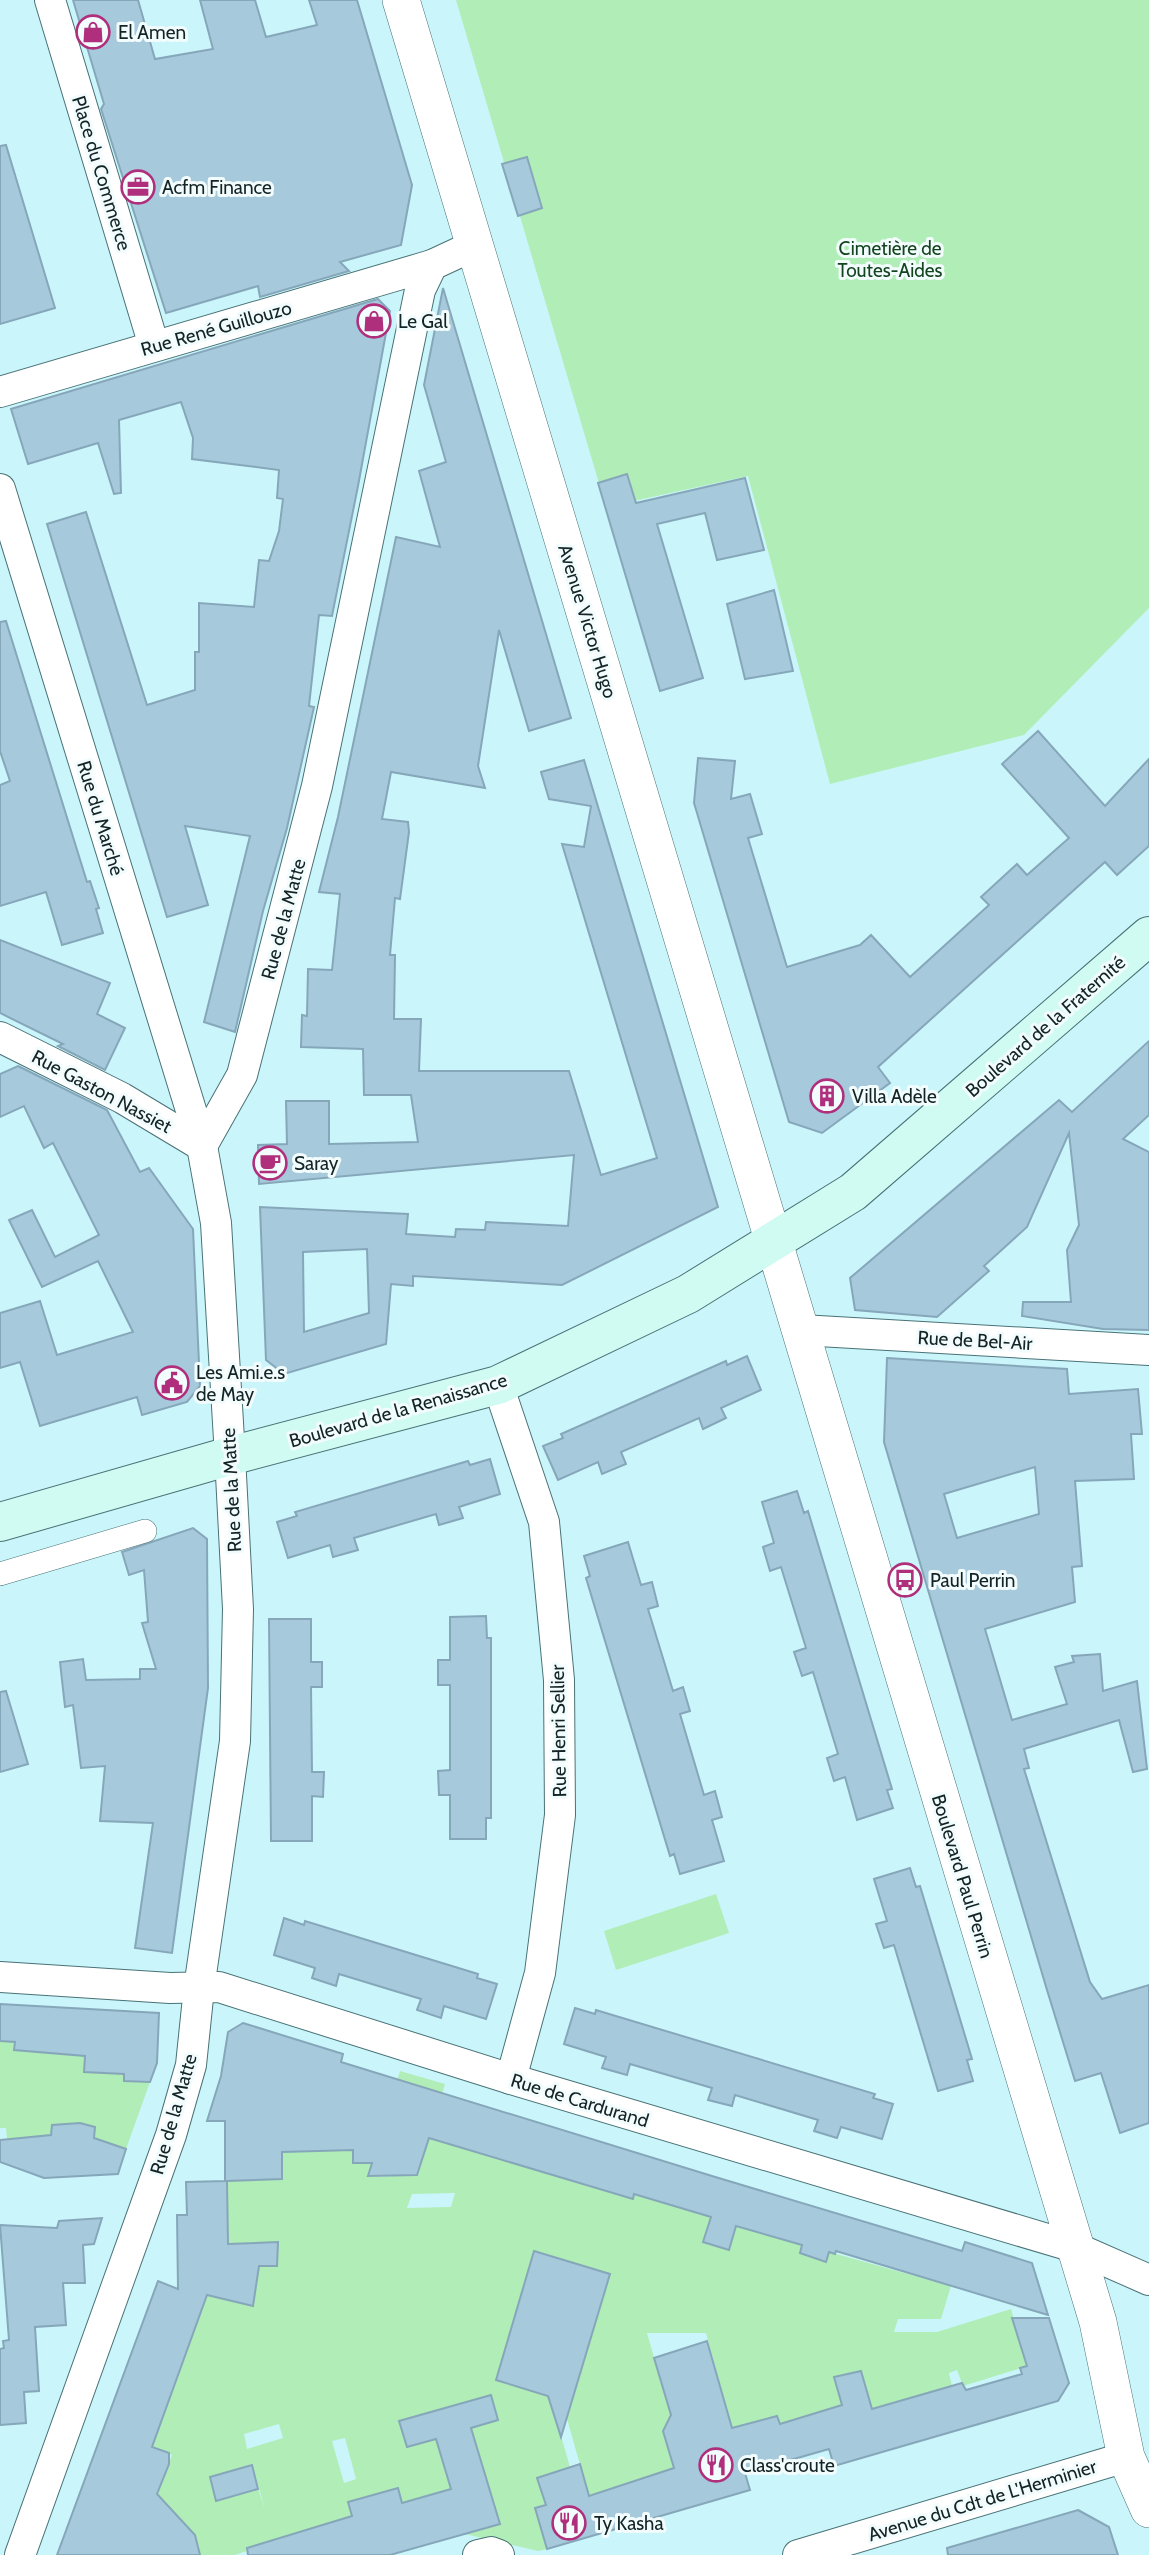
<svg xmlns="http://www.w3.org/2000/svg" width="1149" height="2555" viewBox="0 0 1149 2555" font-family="Cabin,sans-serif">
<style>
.green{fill:#b1edb7;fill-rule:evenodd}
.building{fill:#a7c9dc;stroke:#86a7ba;stroke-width:2;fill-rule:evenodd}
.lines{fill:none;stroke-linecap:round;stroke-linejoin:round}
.pedestrian-casing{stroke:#497276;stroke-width:24}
.minor-casing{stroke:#497276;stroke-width:32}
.tertiary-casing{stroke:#497276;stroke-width:38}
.secondary-casing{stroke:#497276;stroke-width:40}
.pedestrian{stroke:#fff;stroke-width:23}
.minor{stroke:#fff;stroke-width:30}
.tertiary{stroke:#fff;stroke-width:37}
.secondary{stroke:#d0fbf2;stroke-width:38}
.labels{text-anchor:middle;stroke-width:6;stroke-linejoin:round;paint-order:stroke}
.poi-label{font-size:19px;fill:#132426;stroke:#f3fcfd;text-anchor:start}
.street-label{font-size:19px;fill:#132426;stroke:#f3fcfd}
.park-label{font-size:19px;fill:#13441e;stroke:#f3fcfd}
</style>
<rect width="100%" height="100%" fill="#caf6fb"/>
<!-- green -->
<g class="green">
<path d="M456,0H1149V608L1024,735L830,784L748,476L606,507Z"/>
<path d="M716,1894L729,1933L616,1970L604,1931Z"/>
<path d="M0,2041L15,2042V2050L56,2054L85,2041L84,2072L98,2073L99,2061L125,2062L124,2081L150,2082L126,2149L94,2138L95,2127L80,2123L52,2125L51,2135L7,2139L6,2128H0Z"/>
<path d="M400,2071L445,2084L442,2094L408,2131L632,2199L634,2194L712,2214L729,2250L736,2226L951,2286L941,2319H898L894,2332H937L1011,2309L1028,2366L963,2386L957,2370L949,2373L952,2386L872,2409L860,2371L835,2378L860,2417L818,2413L780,2424L777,2417L732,2428L706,2333H647L685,2465L589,2496L567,2419L555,2415L578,2495L538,2478L546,2505L535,2508L547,2549L538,2551L465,2534L500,2523L445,2470L451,2489L402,2503L398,2488L387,2514L343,2518L235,2555H200L195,2535L89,2469L165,2473L172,2455L151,2447L205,2295L253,2306L259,2266H277V2242L243,2243V2262L226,2263L227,2181L282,2179V2151L386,2118ZM353,2150L376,2151L421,2165L417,2175L369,2177L372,2163H353ZM455,2193L451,2207L407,2208L412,2194ZM534,2251L571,2403L496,2379ZM491,2395L498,2420L407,2447L399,2421ZM279,2424L283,2438L247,2449L244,2434ZM345,2438L356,2479L344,2483L332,2441ZM252,2464L265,2509L258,2489L216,2500L210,2478Z"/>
</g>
<!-- building -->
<g class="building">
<path d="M73,0H138L155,59L213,49L200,0H255L266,37L317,25L309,0H357L412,185L401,245L340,262L349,271L260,297L258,286L166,313L101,109L104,104Z"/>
<path d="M6,145L55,308L0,324V146Z"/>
<path d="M527,157L542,208L518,216L502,164Z"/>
<path d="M443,288L571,718L529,731L499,630L478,766L485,788L391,772L382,819L408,822L409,832L400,899L395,898L390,955H395L394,1019H421L419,1071H569L601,1175L657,1158L562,844L584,847L591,806L549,799L541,772L584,760L718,1207L562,1285L413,1276V1286L391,1284L386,1344L284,1374L266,1360L260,1207L408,1214L406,1234L455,1237L456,1229L485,1230L486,1222L568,1226L574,1155L259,1184L258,1145L287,1144L286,1101H329V1144L418,1142L411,1095H364L363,1049L301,1047L302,1015L307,1016L308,969L332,970L340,894L319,892L338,817L396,537L440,547L419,471L446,462L424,385ZM367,1249L369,1313L304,1332L303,1252Z"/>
<path d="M378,299L390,311L358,486L332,616L319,615L309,706L314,707L287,828L263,911L235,1032L204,1022L250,836L185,826L208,905L167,917L47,524L86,512L147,705L195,690V652H199V603L254,607L259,560L269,561L279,531L283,499L277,498L279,470L192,459L193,438L181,402L119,420L121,493L114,494L98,443L28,464L11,409Z"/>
<path d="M627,474L636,503L745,478L764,550L717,560L705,513L657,524L703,678L660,691L598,483Z"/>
<path d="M774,590L793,671L745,679L727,604Z"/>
<path d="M6,621L87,882L90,881L99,908L96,909L103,933L62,945L46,892L0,906V785L10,781L0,751V622Z"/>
<path d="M1038,731L1105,806L1149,759V846L1117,875L1105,862L878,1067L890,1083L822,1133L789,1122L694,803L698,758L735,761L731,799L750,794L762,834L748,838L787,967L860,945L871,935L910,977L989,905L981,897L1017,864L1027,875L1069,838L1002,764Z"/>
<path d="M0,940L110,983L97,1014L125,1028L105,1070L58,1046L63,1044L0,1013Z"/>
<path d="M1149,1041V1115L1123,1139L1149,1152V1330L1103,1329L1022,1316L1023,1302H1071L1067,1250L1079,1225L1069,1133L1027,1227L984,1266L989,1271L937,1317L855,1310L850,1278L1059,1100L1072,1112Z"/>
<path d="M18,1066L107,1110L140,1172L149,1168L193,1229L200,1386L187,1402L142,1415L137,1397L40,1426L20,1362L0,1368V1313L40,1301L57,1355L133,1332L98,1261L42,1287L9,1220L32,1210L55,1257L99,1235L53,1143L44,1148L24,1106L0,1117V1074Z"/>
<path d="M747,1356L761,1390L721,1408L726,1418L703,1429L699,1418L621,1452L626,1464L602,1474L598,1462L558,1480L543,1446L563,1438L561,1434L726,1361L727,1365Z"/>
<path d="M887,1358L1067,1369L1069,1394L1138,1389L1142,1434H1131L1134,1479L1075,1481L1082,1566L1072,1567L1075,1602L985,1629L1012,1720L1067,1704L1055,1667L1074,1662L1072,1656L1100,1654L1103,1691L1137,1681L1147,1769L1133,1772L1119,1720L1024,1749L1029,1768L1024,1769L1090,1982L1102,1999L1149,1985V2123L1120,2133L1101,2073L1075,2081L1047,1990L884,1442ZM1035,1467L1039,1514L957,1538L944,1494Z"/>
<path d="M490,1459L500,1494L459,1507L463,1518L439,1525L436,1514L354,1538L358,1550L333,1557L330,1545L288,1558L277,1522L297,1516L295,1512L468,1461L470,1465Z"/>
<path d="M797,1491L804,1513L808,1511L892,1789L887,1790L893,1808L857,1820L845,1777L834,1781L827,1758L838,1754L813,1672L802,1676L794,1652L806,1648L781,1567L770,1571L763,1547L774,1543L762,1502Z"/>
<path d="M193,1528L207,1539L208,1688L172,1953L135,1948L153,1823L100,1821L105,1766L81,1768L73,1705L65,1707L60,1662L83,1659L86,1680L140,1679V1669H156L142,1623L148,1622L144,1570L129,1575L122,1552Z"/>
<path d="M628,1542L641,1585L652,1582L658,1606L648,1609L673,1691L683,1687L690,1711L680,1714L704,1795L715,1791L722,1817L712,1820L724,1861L680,1874L674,1854L670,1856L586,1578L590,1576L584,1556Z"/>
<path d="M486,1616L487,1638H491V1818H486V1839H450V1795H439L438,1771L450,1770V1685H438V1660H450V1617Z"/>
<path d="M269,1619H311V1662H322V1687H311L312,1772H324L323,1797L312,1796V1841H271Z"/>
<path d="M6,1691L28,1764L0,1772V1692Z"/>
<path d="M910,1868L916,1887L920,1886L972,2059L967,2060L973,2081L938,2091L894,1945L884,1948L876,1924L887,1921L874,1879Z"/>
<path d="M284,1918L304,1925L305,1921L478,1974L477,1978L497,1984L486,2019L444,2006L441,2018L417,2010L421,1999L339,1974L336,1986L312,1978L315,1968L274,1955Z"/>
<path d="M0,2004L159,2013L157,2063L150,2082L124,2081V2074L84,2072L85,2056L14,2050L15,2042L0,2041Z"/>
<path d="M575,2008L595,2014L596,2010L875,2094L873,2098L893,2104L882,2139L841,2127L837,2138L814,2131L818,2120L735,2095L732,2106L708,2100L712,2088L630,2064L627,2075L602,2068L606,2057L564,2044Z"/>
<path d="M243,2023L343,2054L341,2062L712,2176L962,2251L965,2242L1032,2263L1048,2315L836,2251L835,2254L829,2252L826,2262L800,2253L802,2245L736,2226L729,2250L703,2242L711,2217L634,2194L633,2199L429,2138L417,2175L368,2176L372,2163H353V2150L282,2152V2179L227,2181L228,2244L278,2242L277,2266H259L253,2306L207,2295L152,2447L169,2453V2464L157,2494L195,2535L200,2555H57L158,2281L178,2289L177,2215H187L186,2182L225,2181V2121H207L221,2076L228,2032Z"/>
<path d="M80,2123L95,2127L94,2138L126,2149L118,2174L44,2178L0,2162V2140L51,2135L52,2125Z"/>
<path d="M102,2218L94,2244L83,2245L85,2283H63L66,2325L35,2327L39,2391L24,2392L26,2423L0,2425V2349L4,2348L3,2341L9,2340L0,2225L57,2228L59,2221Z"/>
<path d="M534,2251L610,2274L561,2437L548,2396L496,2380Z"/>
<path d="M1012,2318H1049L1069,2383L1058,2401L834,2466L829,2449L745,2473L750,2490L547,2549L535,2508L546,2505L537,2478L580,2464L589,2496L674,2468L663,2431L671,2415L654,2358L707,2341L732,2428L777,2416L780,2424L842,2405L834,2377L861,2371L872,2409L962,2383L966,2390L1022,2374L1020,2368L1027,2366Z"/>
<path d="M491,2395L498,2420L471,2428L500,2524L390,2555H248L247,2548L352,2516L348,2502L398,2488L402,2503L451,2489L436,2439L407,2447L399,2421Z"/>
<path d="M252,2465L258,2489L216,2501L210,2477Z"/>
<path d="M1078,2510L1109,2527L1118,2555H948L947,2548Z"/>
</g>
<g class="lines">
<defs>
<path id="pedestrian" d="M0,1574L145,1531"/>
<g id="minor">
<path d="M50,0L154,346"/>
<path d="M0,392L432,265"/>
<path d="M0,489L202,1146L216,1223L230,1456L238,1609L235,1741L199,1988L191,2065L171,2135L20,2555"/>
<path d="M0,1037L122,1098L202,1146"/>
<path d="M202,1146L242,1075L317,786L420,290L432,265L475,245"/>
<path d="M801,1330L1149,1350"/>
<path d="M498,1385L544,1522L559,1680L560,1815L540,1973L511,2079"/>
<path d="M0,1977L170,1988L219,1987L511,2079L1074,2247L1149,2280"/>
<path d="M478,2555L491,2552L499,2555"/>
<path d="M798,2555L1126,2457"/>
</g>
<path id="tertiary" d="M401,0L1098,2322L1126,2457L1149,2509"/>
<path id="secondary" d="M0,1522L230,1456L498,1385L688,1294L853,1192L1149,936"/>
</defs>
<!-- pedestrian casing -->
<use href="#pedestrian" class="pedestrian-casing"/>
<!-- minor casing -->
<use href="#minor" class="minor-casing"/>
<!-- tertiary casing -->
<use href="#tertiary" class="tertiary-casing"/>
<!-- secondary casing -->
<use href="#secondary" class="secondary-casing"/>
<!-- pedestrian -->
<use href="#pedestrian" class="pedestrian"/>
<!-- minor -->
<use href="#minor" class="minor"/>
<!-- tertiary -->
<use href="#tertiary" class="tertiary"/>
<!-- secondary -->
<use href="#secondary" class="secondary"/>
</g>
<!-- icons -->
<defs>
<symbol id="shop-ring" viewBox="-11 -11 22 22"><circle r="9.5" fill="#f3fcfd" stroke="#af2f7c" stroke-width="1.5"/><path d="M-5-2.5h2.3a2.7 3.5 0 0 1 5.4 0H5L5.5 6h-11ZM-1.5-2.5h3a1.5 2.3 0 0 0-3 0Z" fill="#af2f7c"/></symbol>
<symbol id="office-ring" viewBox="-11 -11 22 22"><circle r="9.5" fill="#f3fcfd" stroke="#af2f7c" stroke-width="1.5"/><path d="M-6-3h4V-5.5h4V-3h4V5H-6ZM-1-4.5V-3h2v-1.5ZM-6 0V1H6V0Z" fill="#af2f7c"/></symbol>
<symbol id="building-ring" viewBox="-11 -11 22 22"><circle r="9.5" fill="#f3fcfd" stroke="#af2f7c" stroke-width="1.5"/><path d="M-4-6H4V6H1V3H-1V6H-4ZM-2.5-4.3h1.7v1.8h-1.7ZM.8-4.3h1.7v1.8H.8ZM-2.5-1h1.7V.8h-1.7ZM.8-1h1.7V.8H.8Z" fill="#af2f7c"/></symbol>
<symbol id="cafe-ring" viewBox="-11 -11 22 22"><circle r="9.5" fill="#f3fcfd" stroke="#af2f7c" stroke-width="1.5"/><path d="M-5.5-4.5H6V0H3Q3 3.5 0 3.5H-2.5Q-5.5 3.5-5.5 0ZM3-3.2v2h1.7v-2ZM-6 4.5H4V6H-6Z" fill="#af2f7c"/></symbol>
<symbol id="civic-ring" viewBox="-11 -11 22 22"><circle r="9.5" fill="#f3fcfd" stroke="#af2f7c" stroke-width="1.5"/><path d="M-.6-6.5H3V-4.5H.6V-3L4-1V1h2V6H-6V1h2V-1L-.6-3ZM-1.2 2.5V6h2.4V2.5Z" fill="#af2f7c"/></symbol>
<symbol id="bus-ring" viewBox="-11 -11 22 22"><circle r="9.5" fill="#f3fcfd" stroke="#af2f7c" stroke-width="1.5"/><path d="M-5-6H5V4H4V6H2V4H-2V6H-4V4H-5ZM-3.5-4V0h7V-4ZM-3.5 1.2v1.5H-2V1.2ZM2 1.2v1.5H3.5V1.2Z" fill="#af2f7c"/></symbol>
<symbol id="restaurant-ring" viewBox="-11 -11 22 22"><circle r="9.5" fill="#f3fcfd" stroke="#af2f7c" stroke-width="1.5"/><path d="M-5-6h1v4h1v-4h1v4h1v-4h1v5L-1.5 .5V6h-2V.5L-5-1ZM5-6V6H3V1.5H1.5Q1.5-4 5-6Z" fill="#af2f7c"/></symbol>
</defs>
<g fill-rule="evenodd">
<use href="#shop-ring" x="74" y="13" width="38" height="38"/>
<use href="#office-ring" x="119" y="168" width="38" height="38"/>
<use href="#shop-ring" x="355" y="302" width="38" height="38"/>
<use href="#building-ring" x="808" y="1077" width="38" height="38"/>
<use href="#cafe-ring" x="251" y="1144" width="38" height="38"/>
<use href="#civic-ring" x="153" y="1364" width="38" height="38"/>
<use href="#bus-ring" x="886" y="1561" width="38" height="38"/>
<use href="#restaurant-ring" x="697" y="2446" width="38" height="38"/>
<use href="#restaurant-ring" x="550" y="2504" width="38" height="38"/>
</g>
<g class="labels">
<!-- poi labels -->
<g class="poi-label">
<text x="118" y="39">El Amen</text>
<text x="162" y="194">Acfm Finance</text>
<text x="398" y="328">Le Gal</text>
<text x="852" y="1103">Villa Adèle</text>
<text x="294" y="1170">Saray</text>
<text x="196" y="1379">Les Ami.e.s<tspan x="196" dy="22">de May</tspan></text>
<text x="930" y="1587">Paul Perrin</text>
<text x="740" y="2472">Class'croute</text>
<text x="594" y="2530">Ty Kasha</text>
</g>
<!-- street labels -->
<g class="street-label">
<text transform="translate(102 173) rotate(73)" y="7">Place du Commerce</text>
<text transform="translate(216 328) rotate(-16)" y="7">Rue René Guillouzo</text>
<text transform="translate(588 621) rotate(73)" y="7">Avenue Victor Hugo</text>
<text transform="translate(101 818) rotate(73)" y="7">Rue du Marché</text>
<text transform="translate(283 919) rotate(-75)" y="7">Rue de la Matte</text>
<text transform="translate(1045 1026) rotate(-41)" y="7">Boulevard de la Fraternité</text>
<text transform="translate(102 1091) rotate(28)" y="7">Rue Gaston Nassiet</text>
<text transform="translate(975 1340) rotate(3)" y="7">Rue de Bel-Air</text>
<text transform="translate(398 1410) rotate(-16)" y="7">Boulevard de la Renaissance</text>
<text transform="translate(231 1490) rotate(-93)" y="7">Rue de la Matte</text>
<text transform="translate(558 1731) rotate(-91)" y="7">Rue Henri Sellier</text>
<text transform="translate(963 1876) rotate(73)" y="7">Boulevard Paul Perrin</text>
<text transform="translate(580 2100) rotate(17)" y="7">Rue de Cardurand</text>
<text transform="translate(173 2114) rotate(-74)" y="7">Rue de la Matte</text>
<text transform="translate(982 2500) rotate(-17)" y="7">Avenue du Cdt de L'Herminier</text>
</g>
<!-- park labels -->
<g class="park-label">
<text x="890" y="255">Cimetière de<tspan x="890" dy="22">Toutes-Aides</tspan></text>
</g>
</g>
</svg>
